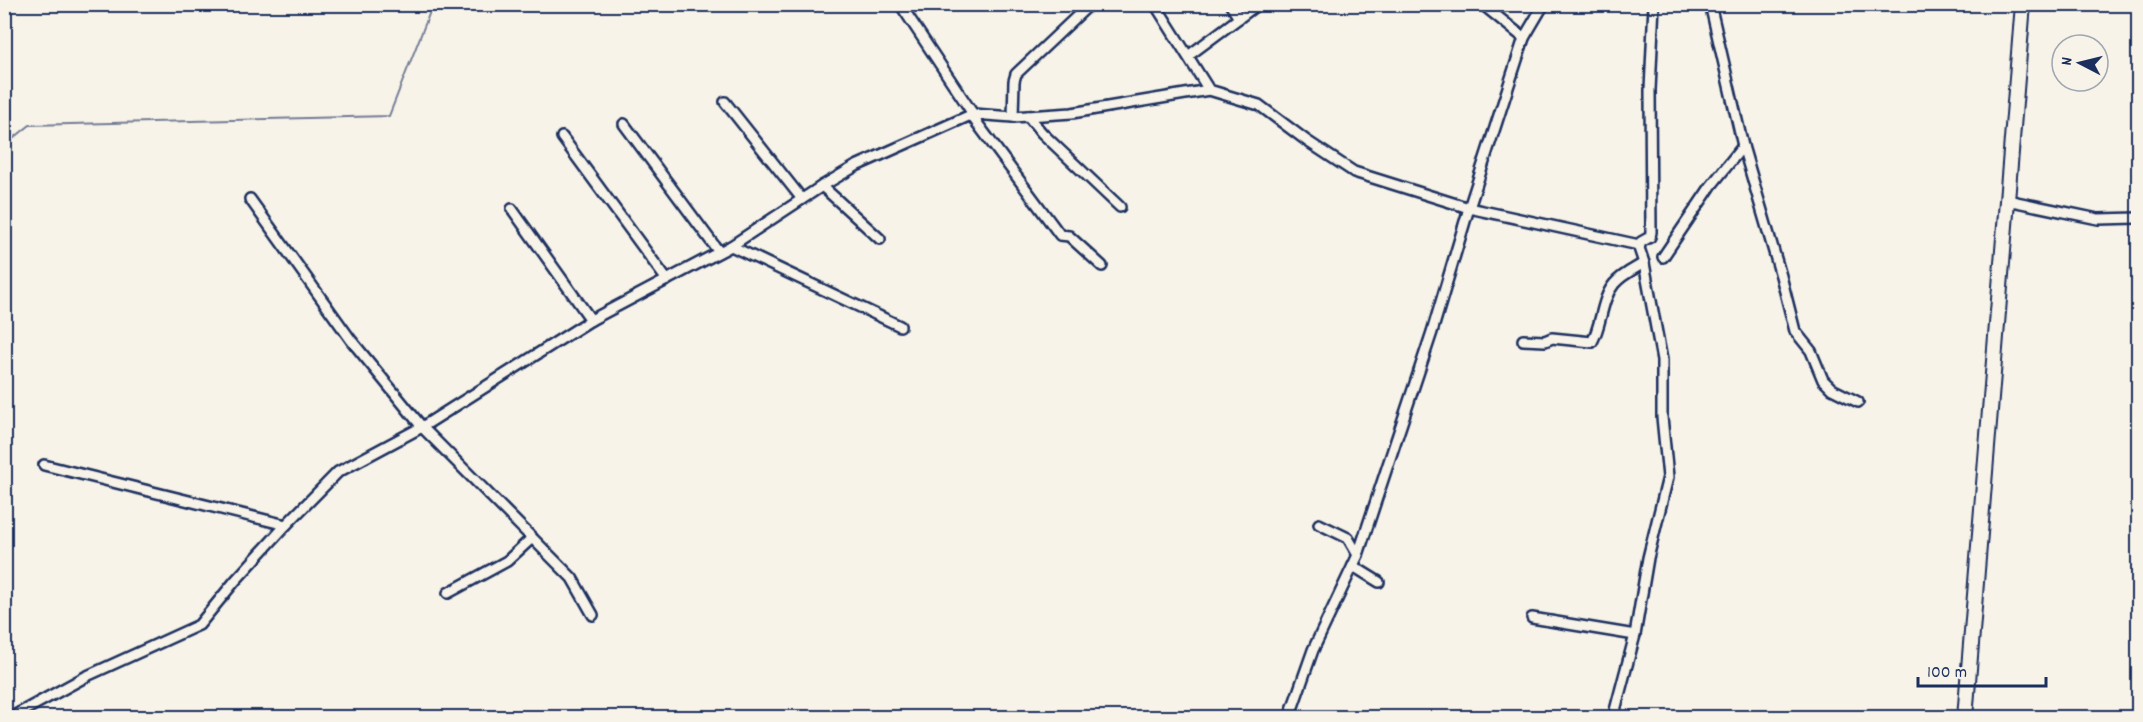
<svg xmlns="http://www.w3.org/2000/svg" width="2143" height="722" viewBox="0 0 2143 722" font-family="Dekko,sans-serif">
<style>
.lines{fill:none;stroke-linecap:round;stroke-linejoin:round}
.stream{stroke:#727c95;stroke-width:2}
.minor-casing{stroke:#1b2f5e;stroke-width:14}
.secondary-casing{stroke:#1b2f5e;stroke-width:18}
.minor{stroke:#f7f3e8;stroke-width:9}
.secondary{stroke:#f7f3e8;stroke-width:14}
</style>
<rect width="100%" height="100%" fill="#f7f3e8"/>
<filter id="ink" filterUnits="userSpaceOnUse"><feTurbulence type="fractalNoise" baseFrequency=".0167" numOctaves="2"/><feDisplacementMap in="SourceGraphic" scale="12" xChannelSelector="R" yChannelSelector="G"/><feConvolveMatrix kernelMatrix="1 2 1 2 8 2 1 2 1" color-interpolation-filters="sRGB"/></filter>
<g filter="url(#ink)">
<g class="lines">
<!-- stream -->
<path class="stream" d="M4,146L30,125L389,116L433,4"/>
<defs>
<g id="minor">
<path d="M900,4L973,114"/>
<path d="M1155,4L1209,90"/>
<path d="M1230,4L1239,18"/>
<path d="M1482,4L1524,38"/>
<path d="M1710,4L1743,146L1781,276L1795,331L1811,351L1823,380L1832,389L1858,402"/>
<path d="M1188,56L1258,4"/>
<path d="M725,102L802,199"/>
<path d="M971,115L1060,235L1069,236L1102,266"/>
<path d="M1028,116L1042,133L1120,207"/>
<path d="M1013,117L1014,81L1016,74L1090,4"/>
<path d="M624,124L719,252"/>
<path d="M562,137L667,280"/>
<path d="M822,186L880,239"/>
<path d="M250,199L351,340L422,427L572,578L593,615"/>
<path d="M2007,200L2098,219L2138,218"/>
<path d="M512,209L591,320"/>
<path d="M731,246L900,326"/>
<path d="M1663,257L1711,186L1743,146"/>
<path d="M1523,340L1545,341L1552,338L1592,342C1602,324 1601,300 1614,284C1621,275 1634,269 1644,263"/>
<path d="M44,465L286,525"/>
<path d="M1319,524L1348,538L1358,555"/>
<path d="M1353,566L1379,582"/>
<path d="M448,593L507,561L532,538"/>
<path d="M1532,618L1635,635"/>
<path d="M10,718L87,676L199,625L235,581L286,525L338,472L422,427L591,320L731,246L822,186L856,166L973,114L1013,117L1072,113L1209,90L1259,105L1307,141L1354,172L1469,208L1639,245"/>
<path d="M1289,718L1313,650L1358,555L1432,332L1469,208L1524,38L1544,4"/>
<path d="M1613,718L1635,635L1648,558L1668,477L1662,417V360L1644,263L1639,248L1641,242L1650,237L1651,232L1650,90L1654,4"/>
</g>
<path id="secondary" d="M1965,718L2023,4"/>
</defs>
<!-- minor casing -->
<use href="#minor" class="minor-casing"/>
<!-- secondary casing -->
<use href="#secondary" class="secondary-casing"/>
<!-- minor -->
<use href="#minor" class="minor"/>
<!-- secondary -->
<use href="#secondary" class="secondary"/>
</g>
</g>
<!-- margin -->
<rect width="2143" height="722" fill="none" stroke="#f7f3e8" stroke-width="24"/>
<rect x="12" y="12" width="2119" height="698" fill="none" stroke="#1b2f5e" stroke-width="2" filter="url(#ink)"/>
<!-- north arrow -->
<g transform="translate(2080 63) rotate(277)"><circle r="28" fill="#f7f3e8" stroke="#9fa5b1" stroke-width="1.5"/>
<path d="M0-4.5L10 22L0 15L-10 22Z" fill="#1b2f5e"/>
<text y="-9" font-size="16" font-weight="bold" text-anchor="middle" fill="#1b2f5e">N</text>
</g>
<!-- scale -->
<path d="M1918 677v9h128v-9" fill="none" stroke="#1b2f5e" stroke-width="3"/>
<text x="1927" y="677" font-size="18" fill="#1b2f5e" stroke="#f7f3e8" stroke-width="4.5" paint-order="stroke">100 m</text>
</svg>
